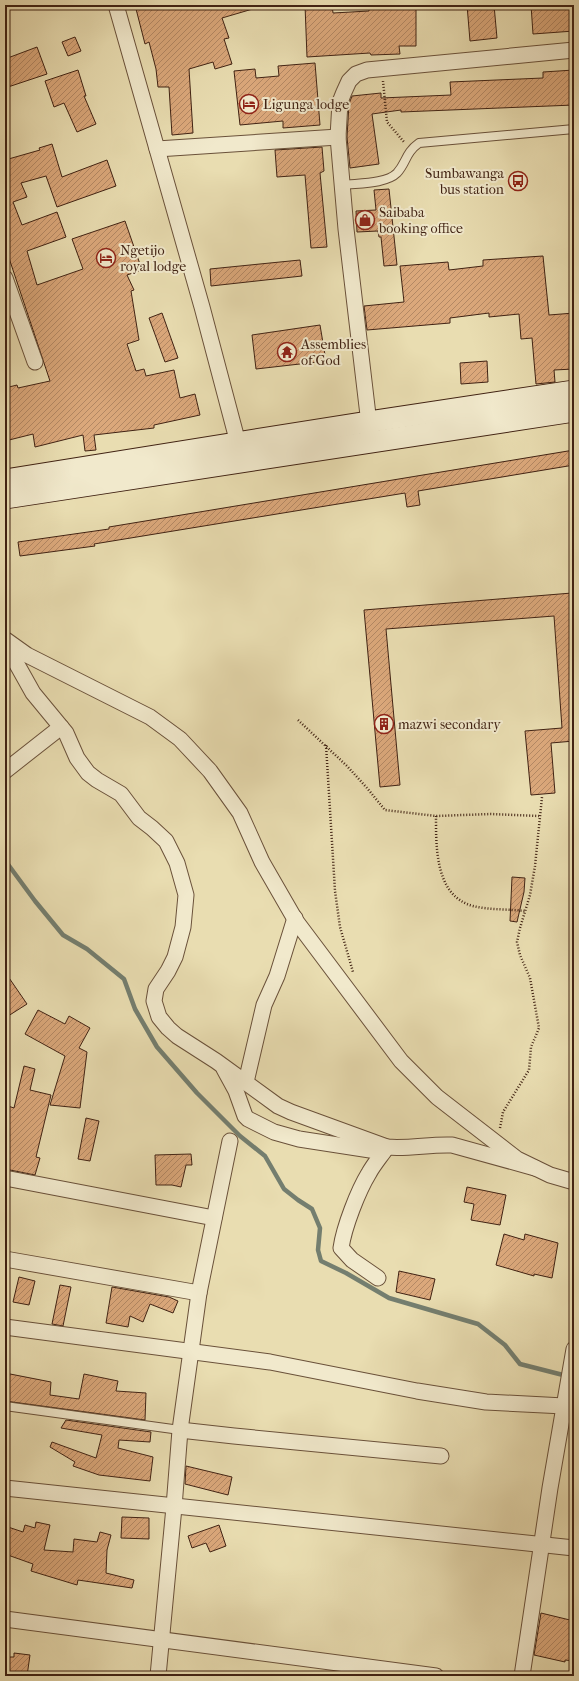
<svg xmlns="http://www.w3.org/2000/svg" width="579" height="1681" viewBox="0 0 579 1681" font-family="'IM FELL French Canon',serif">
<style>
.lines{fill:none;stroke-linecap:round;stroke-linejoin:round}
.stream{stroke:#747e6f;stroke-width:4.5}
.building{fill:url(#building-hatch);stroke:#402213}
.service-casing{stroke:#6a513a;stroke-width:10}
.minor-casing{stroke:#6a513a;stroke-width:17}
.secondary-casing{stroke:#402213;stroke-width:23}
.path{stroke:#402213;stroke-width:2.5;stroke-dasharray:1 2;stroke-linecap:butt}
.service{stroke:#f1e9cc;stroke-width:8}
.minor{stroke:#f1e9cc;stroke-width:15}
.secondary{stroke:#f1e9cc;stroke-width:21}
.labels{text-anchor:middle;stroke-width:4;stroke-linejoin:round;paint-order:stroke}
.poi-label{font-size:14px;fill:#402213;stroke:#f1e9cc;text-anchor:start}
</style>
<defs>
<pattern id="building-hatch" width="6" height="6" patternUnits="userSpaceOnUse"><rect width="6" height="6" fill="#dba87b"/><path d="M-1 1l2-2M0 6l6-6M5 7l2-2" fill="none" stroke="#b38864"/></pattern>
</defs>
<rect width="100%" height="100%" fill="#e9ddb1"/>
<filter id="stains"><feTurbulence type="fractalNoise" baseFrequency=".005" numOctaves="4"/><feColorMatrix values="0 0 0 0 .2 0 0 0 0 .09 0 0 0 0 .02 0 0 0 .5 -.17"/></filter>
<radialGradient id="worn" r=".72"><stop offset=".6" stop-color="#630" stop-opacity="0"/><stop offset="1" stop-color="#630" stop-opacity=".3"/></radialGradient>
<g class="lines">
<!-- stream -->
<path class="stream" d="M5,852L7,863L35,901L63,935L87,949L124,979L135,1009L157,1047L197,1093L240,1136L265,1156L284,1189L298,1200L312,1209L320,1228L318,1250L321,1261L346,1273L389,1298L478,1324L505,1345L520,1364L567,1376"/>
</g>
<!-- building -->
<g class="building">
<path d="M135,5H255L256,8L222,18L229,38L224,39L232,64L215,69L213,62L189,69L193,133L172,135L169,87H158L156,69L149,42L145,44Z"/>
<path d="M305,5H332L333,13L369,11V8L416,5V46H399L400,54L371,55L370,53L307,57Z"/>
<path d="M467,5H494L497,38L470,41Z"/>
<path d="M531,5H574V31L533,34Z"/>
<path d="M75,37L81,51L68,56L62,42Z"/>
<path d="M37,47L47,74L5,88V59Z"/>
<path d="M315,63L320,125L283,128V121L240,125L234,71L255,69L256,78L279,76L278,66Z"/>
<path d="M78,70L86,96H84L96,124L77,132L64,103L54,107L45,81Z"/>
<path d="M574,70V105L401,112V110L372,114L379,164L350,168L347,137L349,104L352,96L381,93V98L451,95L450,82L543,78V72Z"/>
<path d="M52,144L62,177L107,160L116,186L57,207L46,176L21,183L27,197L13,202L22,225L57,212L66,237L27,251L37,285L83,269L72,239L125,221L142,270L127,275L134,290L131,291L139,340L127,344L136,371L144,369L146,376L174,370L180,398L195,394L200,415L154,425V428L94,435L96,450L85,451L83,435L35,447L33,434L5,441V388L17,385L18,388L50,381L5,246V160L40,150L39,148Z"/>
<path d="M322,147L324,171L320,173L327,247L311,248L305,175L277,177L275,150Z"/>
<path d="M389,189L397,265L384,266L381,237H379L378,231L357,232L356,211L376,210L374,190Z"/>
<path d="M543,256L549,315L574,313V369L554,370L555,382L536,384L532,338L521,339L519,314L489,317V313L450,318V323L367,330L364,306L404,302L400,266L448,262L449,270L483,266V260Z"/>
<path d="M300,260L302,276L211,286L210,269Z"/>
<path d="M162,313L178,358L165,362L149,318Z"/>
<path d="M320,325L326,361L256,369L252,335Z"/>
<path d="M487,361L488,382L461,384L460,363Z"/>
<path d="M574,450V465L418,491L420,505L407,507L405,493L94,544L95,546L20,556L18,542L109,529V527Z"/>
<path d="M572,593L574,623V741L551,743L555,793L531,795L525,731L562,728L554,616L386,629L400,785L380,787L364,610Z"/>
<path d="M512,877L525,878L524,892L517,922L510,921Z"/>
<path d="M5,972L27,1004L5,1018Z"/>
<path d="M38,1010L65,1024L69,1016L90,1028L79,1048L87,1052L80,1108L50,1105L65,1056L25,1034Z"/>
<path d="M24,1066L35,1069L30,1090L51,1095L36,1157L40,1158L35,1175L5,1169V1105L14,1108Z"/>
<path d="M86,1118L99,1121L90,1161L78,1159Z"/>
<path d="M191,1154L192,1165H186L181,1187L172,1185H156L155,1155Z"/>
<path d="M467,1187L506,1195L500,1225L471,1220L474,1204L464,1202Z"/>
<path d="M504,1234L524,1240L525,1234L558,1243L552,1278L534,1274V1276L496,1265Z"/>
<path d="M399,1271L435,1279L430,1300L396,1292Z"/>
<path d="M19,1277L35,1281L29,1305L13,1302Z"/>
<path d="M60,1285L71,1287L63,1326L52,1324Z"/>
<path d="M112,1287L169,1297L178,1301L173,1313L150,1304L143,1322L130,1316L128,1327L106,1323Z"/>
<path d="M5,1373L51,1382L50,1395L79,1399L84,1374L118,1381L116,1391L146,1393L145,1420L5,1401Z"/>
<path d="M66,1420L151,1432L150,1442L119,1440L118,1448L153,1457L150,1481L99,1475L73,1466L75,1462L50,1447L52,1442L96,1458L102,1435L61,1428Z"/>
<path d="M186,1466L232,1477L228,1495L185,1484Z"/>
<path d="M122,1517L149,1518V1539L121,1538Z"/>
<path d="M36,1522L50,1525L44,1550L73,1552L74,1539L97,1542L100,1532L111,1535L107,1550L106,1573L134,1580L132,1588L78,1580L77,1585L31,1571L33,1564L5,1554V1526L23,1532L25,1525L35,1528Z"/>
<path d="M219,1525L226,1546L210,1552L206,1543L192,1548L188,1536Z"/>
<path d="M541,1613L574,1621V1661L565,1660V1662L534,1655Z"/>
<path d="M14,1653L30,1655L27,1676H5V1657H14Z"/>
</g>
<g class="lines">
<defs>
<g id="service">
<path d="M343,185C358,183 386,184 397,173C407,162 405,153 419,143L574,129"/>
<path d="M5,1406L180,1430"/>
</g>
<g id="minor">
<path d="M116,5L202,307L238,443"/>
<path d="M157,149L338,137"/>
<path d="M5,278L35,362"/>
<path d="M370,432L346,229L338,137L340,102L344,92L349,81L356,74L367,70L574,50"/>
<path d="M6,640L27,655L150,717L180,739L210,771L240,813L262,862L296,921L401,1061L437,1097L517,1159L550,1175L574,1182"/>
<path d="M5,643L33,693L66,733L77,758L88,773L97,780L121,794L139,818L152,828L166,841L177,863L186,895L183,927L175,957L168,971L156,989L154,1001L159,1017L168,1028L177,1036L216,1061L278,1106L291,1112L387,1147C409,1149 430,1144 452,1145L535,1168"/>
<path d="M5,771L61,727"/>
<path d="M224,1069L236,1091L245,1116L248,1119L274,1132L299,1139L383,1152"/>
<path d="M246,1082L264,1005L277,976L295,918"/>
<path d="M5,1178L214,1218"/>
<path d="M5,1259L199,1293"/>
<path d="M378,1278L352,1260L341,1248C344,1227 358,1191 369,1173C374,1164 381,1156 387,1147"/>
<path d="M5,1327L270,1362L417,1391L486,1402L564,1406"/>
<path d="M180,1430L234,1436L441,1456"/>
<path d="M5,1488L574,1548"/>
<path d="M5,1619L436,1676"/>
<path d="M158,1676L174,1507L180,1430L199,1293L230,1141"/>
<path d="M522,1676L550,1488L574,1349"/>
</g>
<g id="secondary">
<path d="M5,480L368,422L574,391"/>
<path d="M5,498L574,411"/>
</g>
</defs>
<!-- service casing -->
<use href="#service" class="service-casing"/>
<!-- minor casing -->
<use href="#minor" class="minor-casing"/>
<!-- secondary casing -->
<use href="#secondary" class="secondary-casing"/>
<!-- path -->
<g class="path">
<path d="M383,81L387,122L404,142"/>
<path d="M298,720L347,766L367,788L385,810L436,816L491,814L539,816"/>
<path d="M326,745L335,891L340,927L353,972"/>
<path d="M436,816C436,847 435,896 473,906C489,910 508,909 525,911"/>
<path d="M500,1128L503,1112L529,1070L531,1047L539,1028L530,978L520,955L517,942L520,928L530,895L535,866L542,797"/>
</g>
<!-- service -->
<use href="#service" class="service"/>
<!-- minor -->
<use href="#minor" class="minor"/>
<!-- secondary -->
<use href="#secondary" class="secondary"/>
</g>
<!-- icons -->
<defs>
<symbol id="hotel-ring" viewBox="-11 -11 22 22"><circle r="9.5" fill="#f1e9cc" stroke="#8f2418" stroke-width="1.5"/><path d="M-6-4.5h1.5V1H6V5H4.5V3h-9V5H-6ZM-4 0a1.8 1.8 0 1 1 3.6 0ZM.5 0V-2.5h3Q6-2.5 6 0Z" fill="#8f2418"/></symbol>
<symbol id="bus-ring" viewBox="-11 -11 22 22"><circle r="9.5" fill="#f1e9cc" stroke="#8f2418" stroke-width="1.5"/><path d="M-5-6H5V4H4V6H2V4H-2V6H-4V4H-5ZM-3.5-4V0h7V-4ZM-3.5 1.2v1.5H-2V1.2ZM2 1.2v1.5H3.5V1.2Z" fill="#8f2418"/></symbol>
<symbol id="shop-ring" viewBox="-11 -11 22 22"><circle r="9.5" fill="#f1e9cc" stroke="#8f2418" stroke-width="1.5"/><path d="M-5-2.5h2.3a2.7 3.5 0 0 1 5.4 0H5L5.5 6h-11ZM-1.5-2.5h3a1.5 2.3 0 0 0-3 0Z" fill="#8f2418"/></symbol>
<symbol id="temple-ring" viewBox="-11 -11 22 22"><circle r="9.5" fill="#f1e9cc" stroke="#8f2418" stroke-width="1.5"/><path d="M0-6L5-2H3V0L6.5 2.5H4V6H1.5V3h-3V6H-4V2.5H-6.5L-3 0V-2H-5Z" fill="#8f2418"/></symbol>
<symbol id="building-ring" viewBox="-11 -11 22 22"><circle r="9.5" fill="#f1e9cc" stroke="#8f2418" stroke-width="1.5"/><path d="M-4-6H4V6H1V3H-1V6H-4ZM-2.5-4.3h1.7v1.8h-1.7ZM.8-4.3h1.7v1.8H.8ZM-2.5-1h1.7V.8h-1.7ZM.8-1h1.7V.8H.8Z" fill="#8f2418"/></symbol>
</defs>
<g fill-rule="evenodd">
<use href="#hotel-ring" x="238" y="93" width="22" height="22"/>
<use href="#bus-ring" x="507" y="170" width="22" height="22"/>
<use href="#shop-ring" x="354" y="209" width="22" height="22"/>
<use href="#hotel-ring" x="95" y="247" width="22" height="22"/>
<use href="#temple-ring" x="276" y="341" width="22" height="22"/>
<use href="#building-ring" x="373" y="713" width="22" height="22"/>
</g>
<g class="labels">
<!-- poi labels -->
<g class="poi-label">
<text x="263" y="109">Ligunga lodge</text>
<text x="504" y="178" text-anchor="end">Sumbawanga<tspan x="504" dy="16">bus station</tspan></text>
<text x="379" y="217">Saibaba<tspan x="379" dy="16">booking office</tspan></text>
<text x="120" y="255">Ngetijo<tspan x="120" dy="16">royal lodge</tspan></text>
<text x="301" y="349">Assemblies<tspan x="301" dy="16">of God</tspan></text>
<text x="398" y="729">mazwi secondary</text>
</g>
</g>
<!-- margin -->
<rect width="579" height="1681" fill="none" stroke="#e9ddb1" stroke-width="20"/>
<rect x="6" y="6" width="567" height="1669" fill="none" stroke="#402213" stroke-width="2"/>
<rect x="10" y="10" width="559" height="1661" fill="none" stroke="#402213"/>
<rect width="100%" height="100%" filter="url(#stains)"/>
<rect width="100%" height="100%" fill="url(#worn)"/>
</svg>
